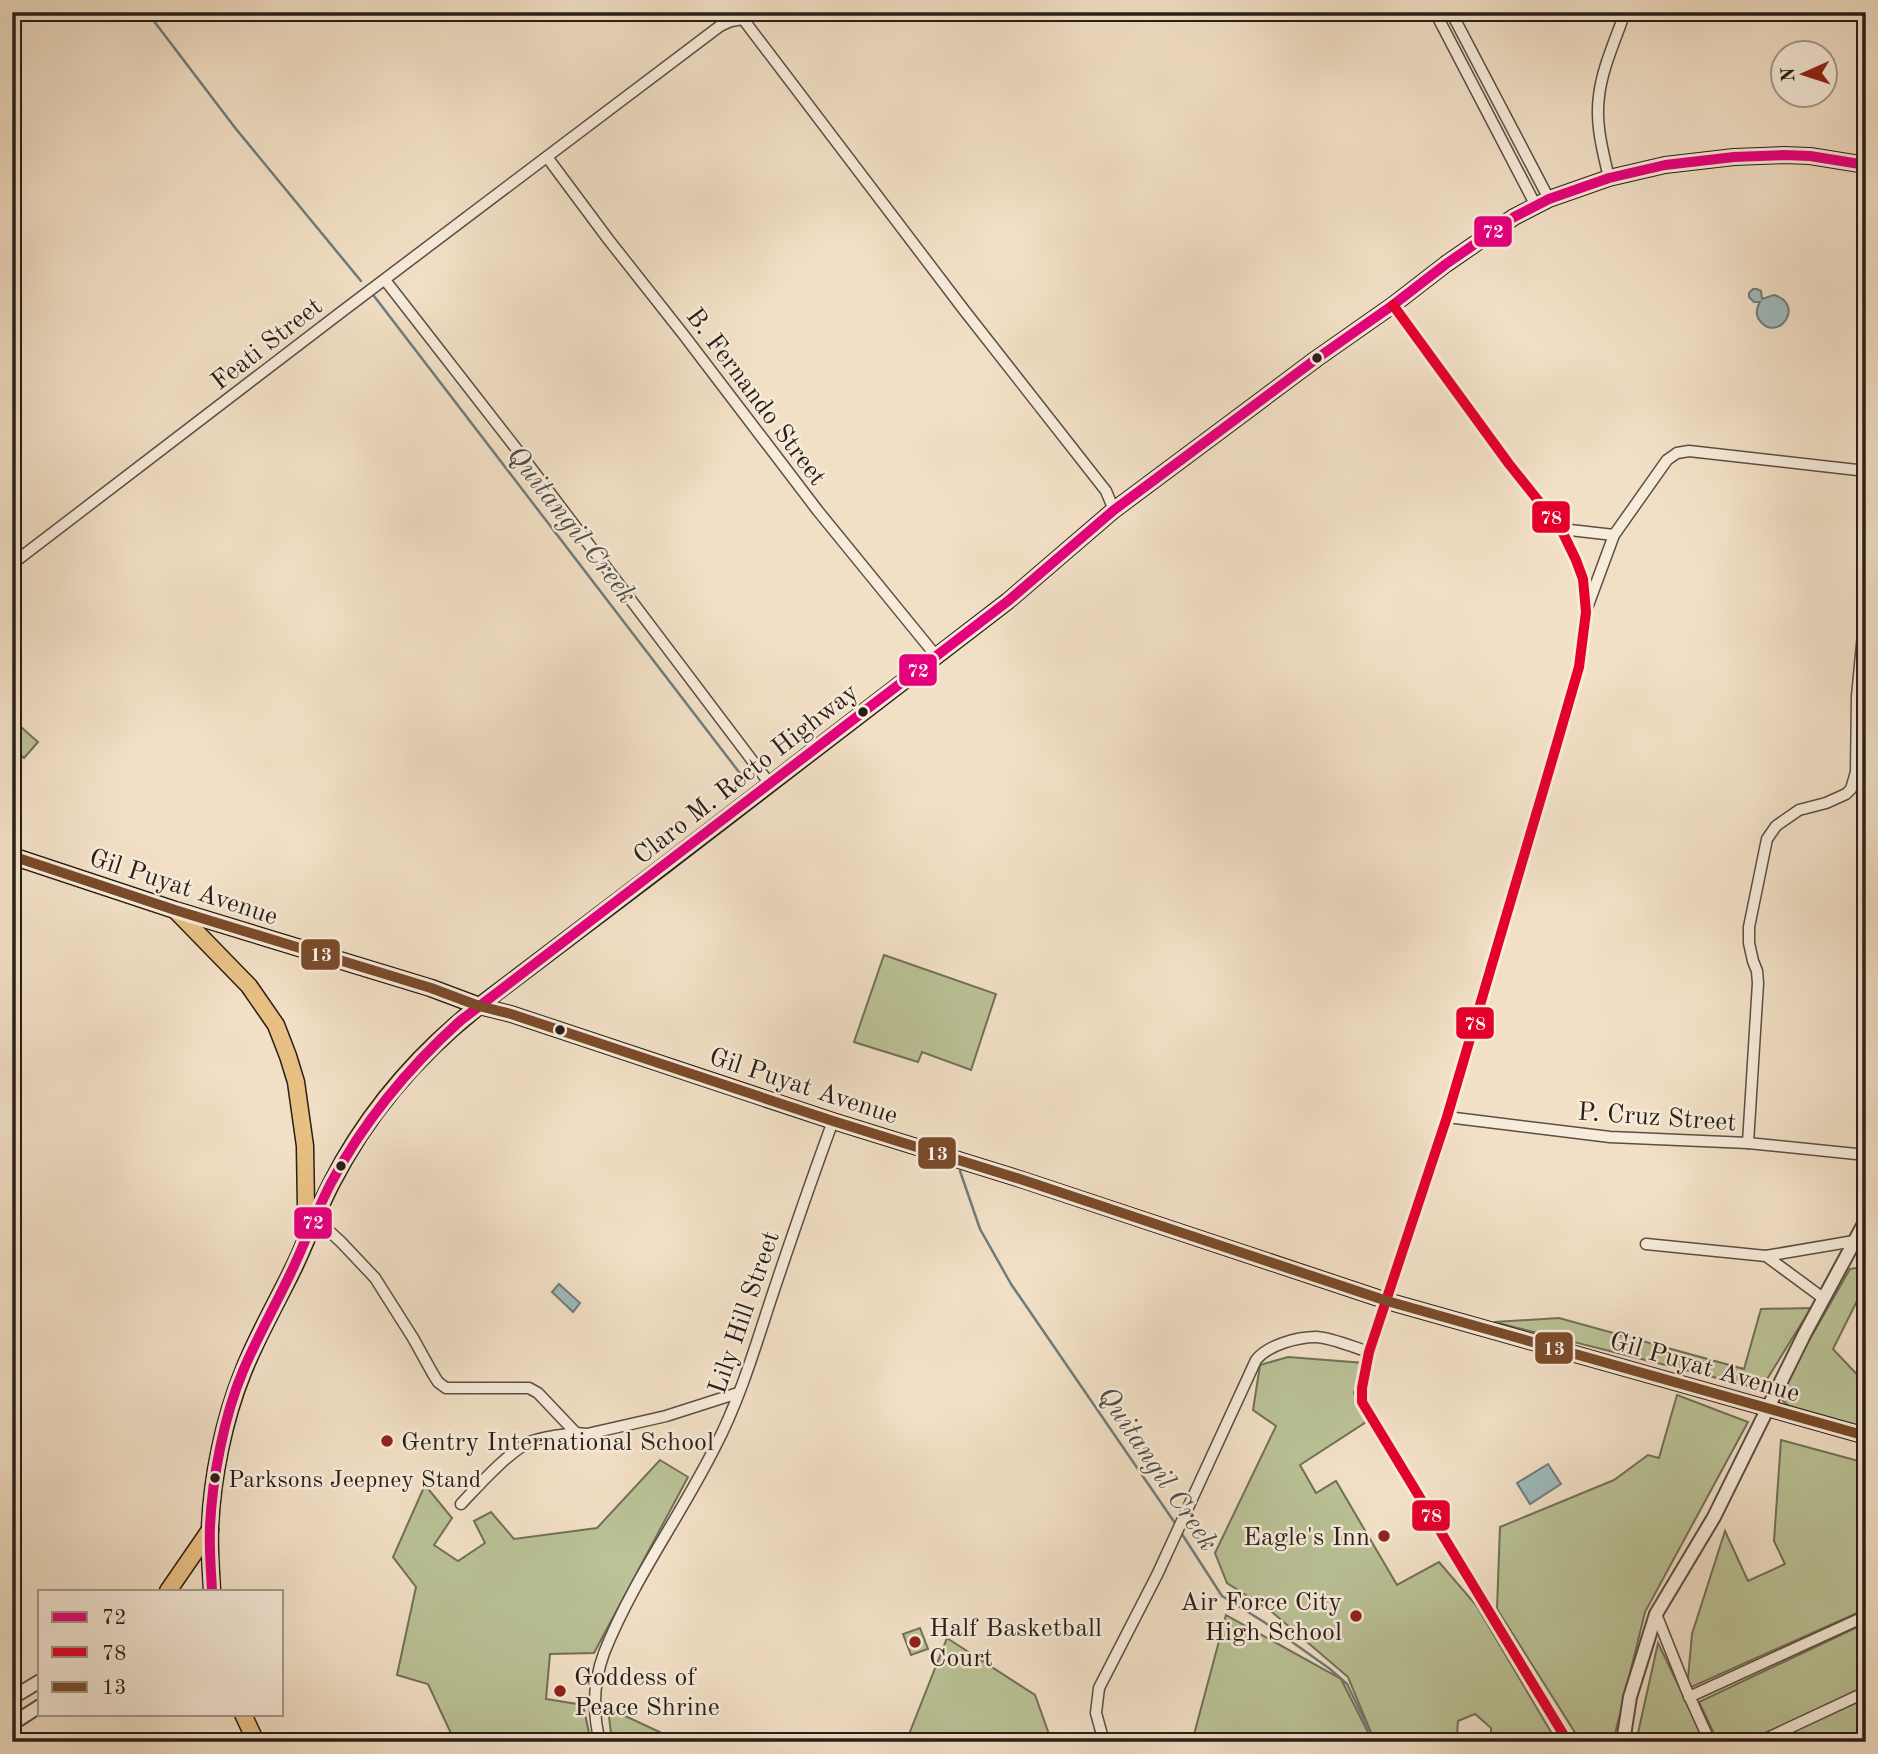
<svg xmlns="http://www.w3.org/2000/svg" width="1878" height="1754" viewBox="0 0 1878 1754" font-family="'Old Standard TT',serif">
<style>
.green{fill:#bac296;stroke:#727058;stroke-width:2}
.water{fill:#9dbbbc;stroke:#6f7c7b;stroke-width:2}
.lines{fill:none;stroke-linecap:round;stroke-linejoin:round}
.stream{stroke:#6f7c7b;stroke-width:2.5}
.minor-casing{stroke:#5b4e44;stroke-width:13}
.tertiary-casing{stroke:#5b4e44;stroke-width:16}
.secondary-casing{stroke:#291e19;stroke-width:18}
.primary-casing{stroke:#291e19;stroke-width:19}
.minor{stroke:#f7ebda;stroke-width:10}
.tertiary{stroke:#f7ebda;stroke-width:12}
.secondary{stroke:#f7ebda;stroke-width:14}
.primary{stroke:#e9c083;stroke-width:16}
.bus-1-casing{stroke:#f7ebda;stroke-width:16}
.bus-2-casing{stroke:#f7ebda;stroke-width:16}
.bus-3-casing{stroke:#f7ebda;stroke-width:16}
.bus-1{stroke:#e5007d;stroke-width:10}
.bus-2{stroke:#e4002b;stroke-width:10}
.bus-3{stroke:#7a4b2a;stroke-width:10}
.bus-dot{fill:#291e19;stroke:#f7ebda;stroke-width:2.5}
.poi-dot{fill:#8f2418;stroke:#f7ebda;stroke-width:2.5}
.labels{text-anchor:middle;stroke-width:5;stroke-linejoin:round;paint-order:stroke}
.bus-label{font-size:24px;fill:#291e19;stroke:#f7ebda;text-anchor:start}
.street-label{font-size:26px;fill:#291e19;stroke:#f7ebda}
.poi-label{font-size:26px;fill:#291e19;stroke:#f7ebda;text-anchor:start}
.water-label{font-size:28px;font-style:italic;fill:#4c4d4a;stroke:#f7ebda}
.line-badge{stroke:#f7ebda;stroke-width:2.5}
.badge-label{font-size:19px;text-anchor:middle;font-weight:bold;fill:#fff}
</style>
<rect width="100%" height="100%" fill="#f2e0c6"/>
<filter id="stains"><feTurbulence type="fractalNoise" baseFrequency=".00286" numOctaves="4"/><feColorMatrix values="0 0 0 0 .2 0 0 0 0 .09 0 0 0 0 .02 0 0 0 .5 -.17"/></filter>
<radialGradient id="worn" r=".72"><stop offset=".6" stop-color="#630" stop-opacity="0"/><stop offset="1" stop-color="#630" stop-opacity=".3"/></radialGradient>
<!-- green -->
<g class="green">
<path d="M12,719L38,742L24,758L12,748Z"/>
<path d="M884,955L996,994L971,1070L922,1052L918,1062L854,1042Z"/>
<path d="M1856,1268L1866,1274V1283L1833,1349L1866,1384V1428L1790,1407L1783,1401L1781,1393L1803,1351L1850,1269Z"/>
<path d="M1811,1308L1761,1389L1494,1322L1559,1318L1744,1369L1761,1309Z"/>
<path d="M1288,1357L1364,1363L1354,1393L1366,1422L1300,1465L1316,1493L1336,1481L1397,1585L1439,1562L1476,1605L1557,1742H1491V1728L1475,1714L1458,1721L1457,1735L1462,1742H1375L1348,1677L1272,1612L1227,1583L1215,1553L1276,1426L1253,1410L1260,1365Z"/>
<path d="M1677,1395L1748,1422L1645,1612L1613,1742H1581L1497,1609L1500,1527L1614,1480L1648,1455L1659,1458Z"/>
<path d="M1781,1440L1866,1463V1609L1687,1689L1692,1634L1725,1531L1748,1581L1785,1564L1774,1541Z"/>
<path d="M660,1460L688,1477L594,1653L550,1654L546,1699L583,1705L591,1742H455L428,1684L397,1675L416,1587L393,1557L425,1485L452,1518L434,1545L458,1561L485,1543L474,1521L491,1512L514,1539L597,1528Z"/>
<path d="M1226,1615L1341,1679L1373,1742H1192Z"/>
<path d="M1866,1623V1742H1718L1699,1702Z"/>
<path d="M920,1628L928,1649L911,1655L903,1634Z"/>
<path d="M947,1638L1035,1695L1049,1734L1037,1742H906Z"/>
<path d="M1658,1643L1706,1742H1636Z"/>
<path d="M608,1708L681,1742H612Z"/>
</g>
<!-- water -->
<g class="water">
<path d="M1753,289H1757L1761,291L1762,299L1774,295C1806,305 1778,342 1761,322C1755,316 1756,309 1760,302H1754L1749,297V293Z"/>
<path d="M559,1284L580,1303L573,1312L552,1292Z"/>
<path d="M1548,1464L1561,1484L1530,1504L1517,1483Z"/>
</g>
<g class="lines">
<!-- stream -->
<g class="stream">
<path d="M147,12L236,129L361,281"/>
<path d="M374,296L742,776"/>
<path d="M960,1171L980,1229L1011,1284L1177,1526"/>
<path d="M1180,1531L1222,1596L1264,1622L1330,1669L1347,1684L1375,1742"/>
</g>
<defs>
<g id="minor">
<path d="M1435,12L1536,206"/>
<path d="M1451,12L1549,199"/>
<path d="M547,157L608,239L683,334L818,511L937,657"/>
<path d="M1609,178C1603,152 1595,124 1599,96C1602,68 1616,39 1625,12"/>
<path d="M385,280L522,456L770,784"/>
<path d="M1393,305L1509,464L1561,529L1576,560L1583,579L1586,612L1579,667L1553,757L1447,1117L1369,1352L1362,1388V1402L1568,1742"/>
<path d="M1561,529L1614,535"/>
<path d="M12,564L340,313L720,26L731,21L743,19L964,310L1106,491L1114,510"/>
<path d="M1587,608L1614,535L1667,460L1677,453L1689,451L1866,471"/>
<path d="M1447,1117L1610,1137L1748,1143L1866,1155"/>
<path d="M1748,1143L1758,983L1757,971L1753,961L1749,943V927L1767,839L1776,826L1799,810L1826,803L1846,794L1851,789L1856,772L1857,696L1866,603"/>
<path d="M315,1218L341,1242L375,1278L413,1338L433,1374L438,1382L446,1388H529L538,1393L576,1433L587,1434L666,1416L738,1393"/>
<path d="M1646,1244L1766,1256L1854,1241"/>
<path d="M1766,1256L1823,1298"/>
<path d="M461,1504C478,1486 510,1450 532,1441C546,1436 561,1435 576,1433"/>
<path d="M1656,1614L1686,1689L1710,1742"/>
<path d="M1689,1697L1866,1616"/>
<path d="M600,1742C592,1711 593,1683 604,1653C633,1580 680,1517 715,1447C739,1401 754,1351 770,1302C790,1242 811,1181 833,1121"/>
<path d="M1104,1742L1096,1713L1099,1688L1157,1575L1256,1360C1268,1345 1297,1337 1316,1337C1329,1337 1356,1348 1369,1352"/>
<path d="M1759,1742L1866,1692"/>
</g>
<g id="tertiary">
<path d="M12,1698L40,1681"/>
<path d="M12,1724L40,1706"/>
<path d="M1623,1742L1630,1697L1656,1614L1714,1517L1805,1333L1866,1220"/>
</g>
<g id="secondary">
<path d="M479,1006L665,865L1008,601L1114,510L1316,359L1393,305L1446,264L1514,217L1549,199L1609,178L1665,165L1734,157L1784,155L1810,156L1866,165"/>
<path d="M479,1006L511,1014L833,1121L1023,1180L1387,1301L1866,1436"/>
</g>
<g id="primary">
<path d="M12,856L175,910L431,988L479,1006"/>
<path d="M177,912L249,986L276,1025L288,1056L296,1082L305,1146L306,1207L315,1218"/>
<path d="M168,1591L210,1530"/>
<path d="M212,1591C211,1570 209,1549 210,1528C212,1477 224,1419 243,1372C257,1336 277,1302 294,1267C307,1240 317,1211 331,1184C366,1115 418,1054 479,1006"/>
<path d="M243,1714L256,1742"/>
</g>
</defs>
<!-- minor casing -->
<use href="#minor" class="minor-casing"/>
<!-- tertiary casing -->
<use href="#tertiary" class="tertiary-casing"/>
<!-- secondary casing -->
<use href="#secondary" class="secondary-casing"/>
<!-- primary casing -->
<use href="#primary" class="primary-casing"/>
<!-- minor -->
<use href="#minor" class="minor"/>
<!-- tertiary -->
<use href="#tertiary" class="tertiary"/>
<!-- secondary -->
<use href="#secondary" class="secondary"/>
<!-- primary -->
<use href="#primary" class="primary"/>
<defs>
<path id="bus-1" d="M212,1591C211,1570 209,1548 210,1527C212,1479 224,1416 243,1371C258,1335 278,1301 294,1266C307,1238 317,1210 331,1183C364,1121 409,1067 460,1021L1008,601L1114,510L1316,359L1393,305L1446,264L1514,217L1549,199L1609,178L1665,165L1734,157L1784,155L1810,156L1866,165"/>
<path id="bus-2" d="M1393,305L1509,464L1561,529L1576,560L1583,579L1586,612L1579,667L1553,757L1447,1117L1369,1352L1362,1388V1402L1568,1742"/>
<path id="bus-3" d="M12,856L175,910L431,988L479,1006L511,1014L833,1121L1023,1180L1387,1301L1866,1436"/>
</defs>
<!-- bus-1 casing -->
<use href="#bus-1" class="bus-1-casing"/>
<!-- bus-2 casing -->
<use href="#bus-2" class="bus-2-casing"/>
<!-- bus-3 casing -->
<use href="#bus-3" class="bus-3-casing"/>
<!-- bus-1 -->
<use href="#bus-1" class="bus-1"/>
<!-- bus-2 -->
<use href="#bus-2" class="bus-2"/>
<!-- bus-3 -->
<use href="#bus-3" class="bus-3"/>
</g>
<!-- markers -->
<g class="bus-dot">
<circle cx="1317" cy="358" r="6"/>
<circle cx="863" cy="712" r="6"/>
<circle cx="560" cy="1030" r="6"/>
<circle cx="341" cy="1166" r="6"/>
<circle cx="215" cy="1478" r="6"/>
</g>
<g class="poi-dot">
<circle cx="387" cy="1441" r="7"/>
<circle cx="1384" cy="1536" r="7"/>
<circle cx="1356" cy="1616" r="7"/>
<circle cx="915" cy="1642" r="7"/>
<circle cx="560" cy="1691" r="7"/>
</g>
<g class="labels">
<!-- bus labels -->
<g class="bus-label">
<text x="228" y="1487">Parksons Jeepney Stand</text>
</g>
<!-- street labels -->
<g class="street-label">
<text transform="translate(266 343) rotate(-38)" y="9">Feati Street</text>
<text transform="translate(757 396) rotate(53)" y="9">B. Fernando Street</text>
<text transform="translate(745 773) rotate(-38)" y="9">Claro M. Recto Highway</text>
<text transform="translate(184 886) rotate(18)" y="9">Gil Puyat Avenue</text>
<text transform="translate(804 1085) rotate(18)" y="9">Gil Puyat Avenue</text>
<text transform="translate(1657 1116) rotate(4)" y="9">P. Cruz Street</text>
<text transform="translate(743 1312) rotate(-71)" y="9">Lily Hill Street</text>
<text transform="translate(1705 1366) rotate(16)" y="9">Gil Puyat Avenue</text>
</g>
<!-- poi labels -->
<g class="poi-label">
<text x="401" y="1450">Gentry International School</text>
<text x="1370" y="1545" text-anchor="end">Eagle's Inn</text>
<text x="1342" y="1610" text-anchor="end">Air Force City<tspan x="1342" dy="30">High School</tspan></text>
<text x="929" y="1636">Half Basketball<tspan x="929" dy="30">Court</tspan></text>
<text x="574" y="1685">Goddess of<tspan x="574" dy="30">Peace Shrine</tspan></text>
</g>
<!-- water labels -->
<g class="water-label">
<text transform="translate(573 524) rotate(52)" y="10">Quitangil Creek</text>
<text transform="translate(1159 1468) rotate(56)" y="10">Quitangil Creek</text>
</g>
</g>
<g class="line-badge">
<rect x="1473" y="215" width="40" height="33" rx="7" fill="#e5007d"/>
<rect x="1531" y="500" width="40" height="34" rx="7" fill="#e4002b"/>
<rect x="898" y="653" width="40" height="34" rx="7" fill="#e5007d"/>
<rect x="300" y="938" width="41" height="33" rx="7" fill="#7a4b2a"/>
<rect x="1455" y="1006" width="40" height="34" rx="7" fill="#e4002b"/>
<rect x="917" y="1136" width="40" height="34" rx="7" fill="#7a4b2a"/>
<rect x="293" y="1206" width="40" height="34" rx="7" fill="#e5007d"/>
<rect x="1534" y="1331" width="40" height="34" rx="7" fill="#7a4b2a"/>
<rect x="1411" y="1499" width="40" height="33" rx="7" fill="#e4002b"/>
</g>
<g class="badge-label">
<text x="1493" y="238">72</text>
<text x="1551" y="524">78</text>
<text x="918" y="677">72</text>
<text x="321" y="961">13</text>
<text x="1475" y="1030">78</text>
<text x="937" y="1160">13</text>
<text x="313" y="1229">72</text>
<text x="1554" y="1355">13</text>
<text x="1431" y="1522">78</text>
</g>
<!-- margin -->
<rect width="1878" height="1754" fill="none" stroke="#f2e0c6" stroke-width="42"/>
<rect x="14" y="14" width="1850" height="1726" fill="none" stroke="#291e19" stroke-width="3.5"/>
<rect x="21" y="21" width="1836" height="1712" fill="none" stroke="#291e19" stroke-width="2"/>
<!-- legend -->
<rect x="38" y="1590" width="245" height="126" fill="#f7ebda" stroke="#a5998d" stroke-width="2"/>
<rect x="52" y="1612" width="35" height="10" fill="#e5007d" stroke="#a5998d" stroke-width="2"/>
<text x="102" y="1624" font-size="21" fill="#291e19">72</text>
<rect x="52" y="1647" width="35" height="10" fill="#e4002b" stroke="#a5998d" stroke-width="2"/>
<text x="102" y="1660" font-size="21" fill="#291e19">78</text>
<rect x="52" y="1682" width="35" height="10" fill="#7a4b2a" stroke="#a5998d" stroke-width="2"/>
<text x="102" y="1694" font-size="21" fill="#291e19">13</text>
<!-- north arrow -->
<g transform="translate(1804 74) rotate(267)"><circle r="33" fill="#f7ebda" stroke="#a5998d" stroke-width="2"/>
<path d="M0-5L12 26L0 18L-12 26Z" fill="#8f2418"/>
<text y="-10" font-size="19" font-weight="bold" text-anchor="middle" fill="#291e19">N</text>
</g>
<rect width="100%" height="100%" filter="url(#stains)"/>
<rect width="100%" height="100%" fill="url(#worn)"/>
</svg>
